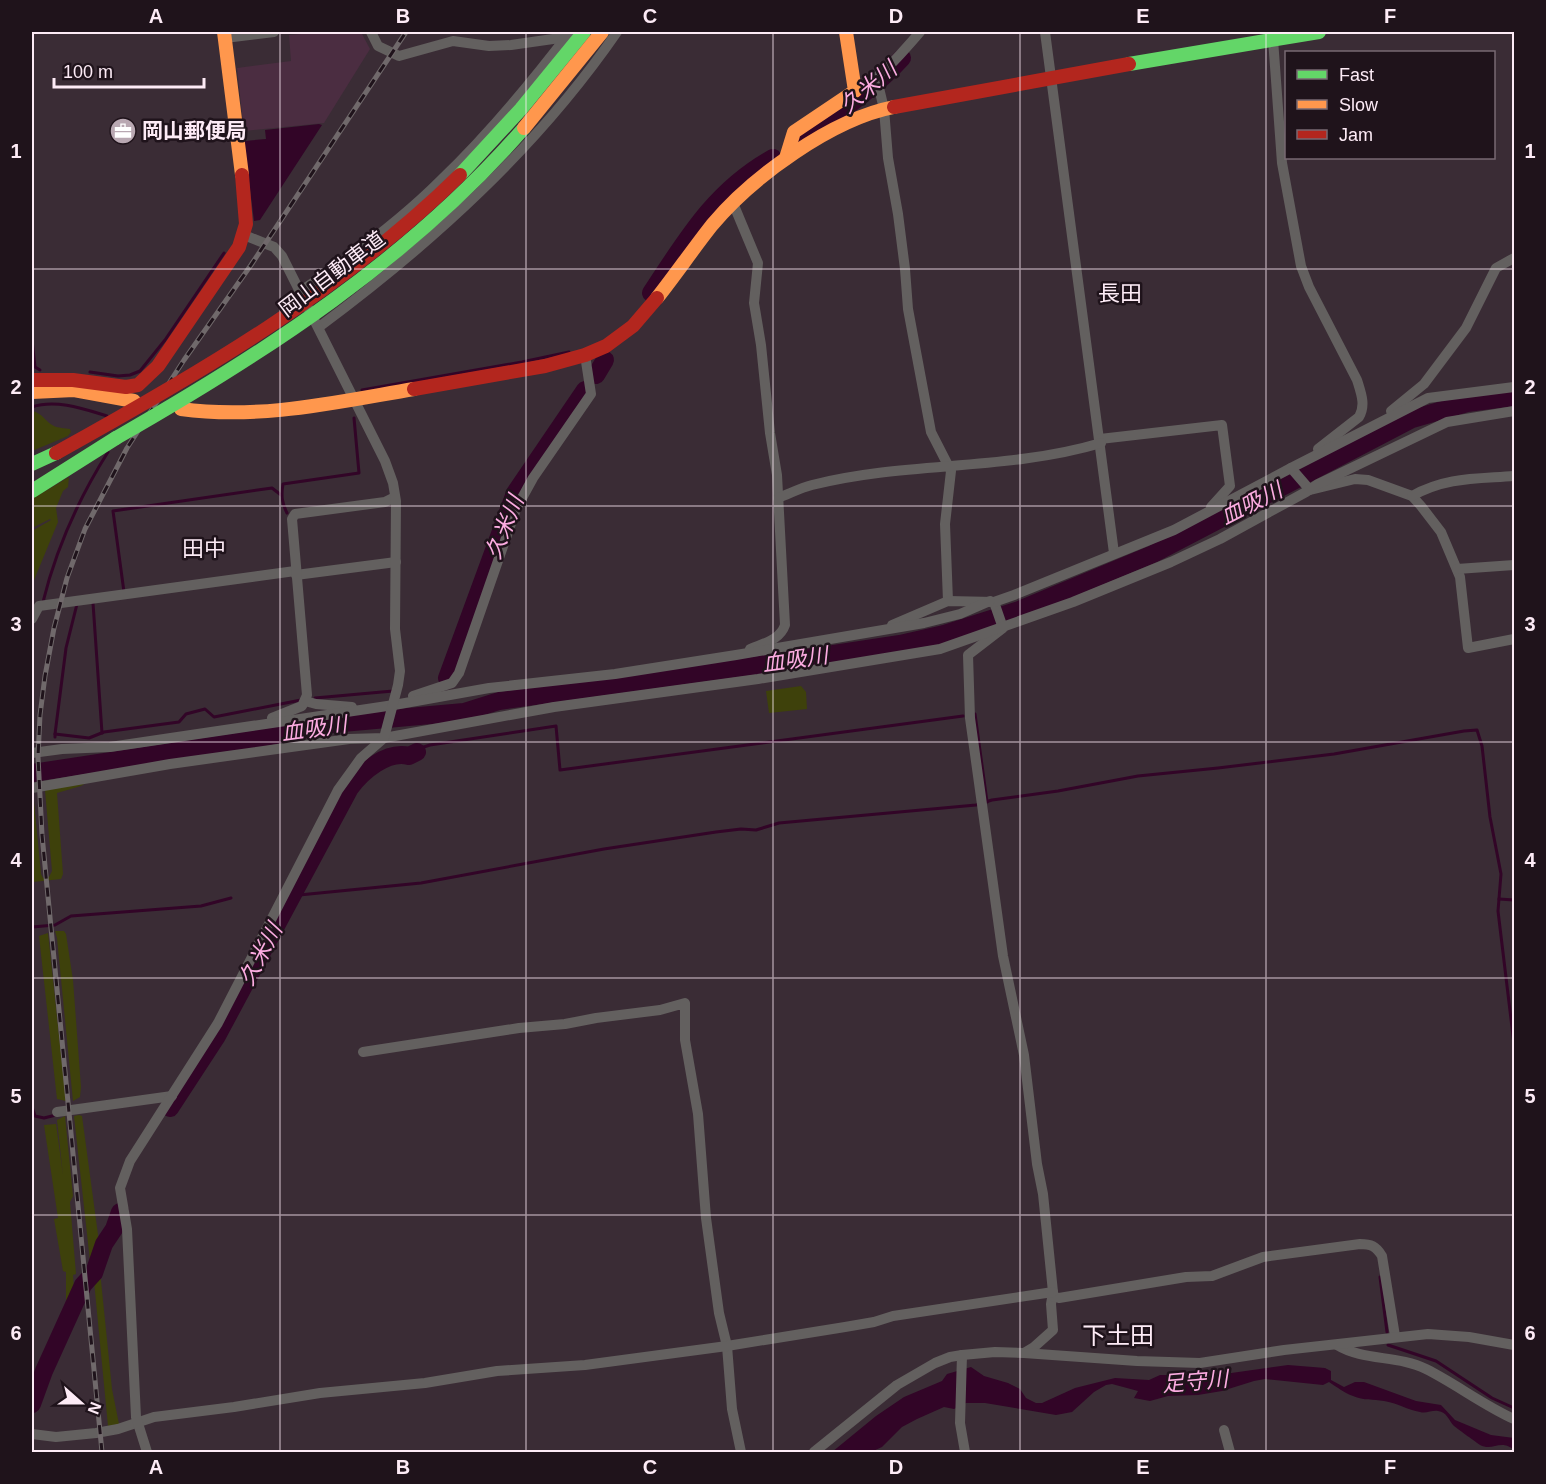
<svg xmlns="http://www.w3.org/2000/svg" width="1546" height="1484" font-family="Arial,'Noto Sans JP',sans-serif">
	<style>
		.built { fill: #4b2d41 }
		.green { fill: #3e410b }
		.water { fill: #320527 }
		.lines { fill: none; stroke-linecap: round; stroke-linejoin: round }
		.stream { stroke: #320527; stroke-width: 3 }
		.river { stroke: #320527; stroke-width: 18 }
		.street { stroke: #63605f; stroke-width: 10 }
		.fast { stroke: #63d668; stroke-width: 14 }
		.slow { stroke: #ff974d; stroke-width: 14 }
		.jam { stroke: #b3261e; stroke-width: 14 }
		.rail-casing { stroke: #70696b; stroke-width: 5 }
		.rail { stroke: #1f131b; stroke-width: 3; stroke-dasharray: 9; stroke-linecap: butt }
		.fast-bridge { stroke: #63d668; stroke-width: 14 }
		.slow-bridge { stroke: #ff974d; stroke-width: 14 }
		.jam-bridge { stroke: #b3261e; stroke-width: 14 }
		.grid { fill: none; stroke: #fdebf6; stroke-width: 1.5; stroke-opacity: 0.55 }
		.labels { text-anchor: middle; stroke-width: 5; stroke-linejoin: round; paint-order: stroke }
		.poi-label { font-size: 21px; font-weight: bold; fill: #fdebf6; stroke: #1f131b; text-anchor: start }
		.street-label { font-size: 21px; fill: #fdebf6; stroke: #1f131b }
		.water-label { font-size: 22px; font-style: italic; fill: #fcace1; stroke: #1f131b }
		.neighbourhood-label { font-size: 22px; fill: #fdebf6; stroke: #1f131b }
		.quarter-label { font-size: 24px; fill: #fdebf6; stroke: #1f131b }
		.neatline { fill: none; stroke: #fdebf6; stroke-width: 2 }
		.grid-label { font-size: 20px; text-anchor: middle; font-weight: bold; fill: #fdebf6 }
	</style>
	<rect width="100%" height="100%" fill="#3a2c35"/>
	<path class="built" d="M323,32H361L370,49L324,123L244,131L237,68L291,61L289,35Z"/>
	<g class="green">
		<path d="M32,411C43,413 45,422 54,426C58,428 65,428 70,429L71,432L68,436L32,451Z"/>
		<path d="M69,477L68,487L63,491L56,508L58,522L32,585V531L51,520L50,519L32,528V499Z"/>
		<path d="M801,686L806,692L807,709L769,713L766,691Z"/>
		<path d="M89,781L81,786L57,793L63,874L61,879L33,882L32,792L33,791L41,874L43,878L49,877L52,871L45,790Z"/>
		<path d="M55,931H64L66,934L73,980L81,1087L80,1097L73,1101L57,938Z"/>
		<path d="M48,933L66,1101L57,1099L39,936Z"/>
		<path d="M79,1115L82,1116L99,1242C95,1251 96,1262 91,1270L74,1116Z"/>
		<path d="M65,1116L73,1196L70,1202L76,1274L73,1275L74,1289L66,1310V1272L63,1271L54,1219L58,1218L44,1125L56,1124L63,1175L57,1120Z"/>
		<path d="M100,1271L112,1389L119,1424L108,1426L94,1281Z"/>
	</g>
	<g class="water">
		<path d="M319,124L322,125L260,220L254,221L244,141L266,139L265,130Z"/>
		<path d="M1288,1365L1325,1368L1331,1371V1380L1344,1387L1355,1382H1364L1416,1401L1441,1405L1455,1420L1491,1435L1514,1438V1450C1500,1438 1493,1452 1480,1445C1476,1442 1459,1430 1454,1426C1449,1421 1447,1412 1438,1411C1432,1410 1426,1414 1420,1412C1408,1410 1397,1403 1384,1401C1373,1399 1364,1401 1353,1396C1344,1393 1337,1387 1329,1382L1323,1385L1265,1379L1254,1381L1222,1391L1198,1395L1168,1396L1150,1401L1134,1398L1138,1391L1112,1384L1106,1385L1094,1392L1072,1412L1056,1415L985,1403H966L954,1409L944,1407L917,1419L902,1427L882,1447L871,1452H832L876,1416L904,1397L942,1381L947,1374L971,1367L984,1376L1008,1383L1020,1389L1026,1398L1036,1403H1042L1075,1388L1115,1378L1149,1380L1160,1375H1190L1206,1372L1210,1376Z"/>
	</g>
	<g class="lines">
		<g class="stream">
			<path d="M32,340L35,367L40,370"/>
			<path d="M90,372L118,376L130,375L140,371L165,340L224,253"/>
			<path d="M362,390L522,362L569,352"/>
			<path d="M32,407C56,399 84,409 107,416"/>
			<path d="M287,513C282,503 281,496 283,484L359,473L354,418"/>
			<path d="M124,592L113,511L272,488L281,495"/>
			<path d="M43,602C56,549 79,498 108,452"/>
			<path d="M93,603L102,733"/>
			<path d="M442,682L448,675"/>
			<path d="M315,698L393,691"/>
			<path d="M975,714L987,802"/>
			<path d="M55,734L66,648L77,604"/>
			<path d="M55,737V734L89,738L104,732L179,722L186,714L205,709L214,717L301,700"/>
			<path d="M402,754L430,745L556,726L560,770L963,716"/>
			<path d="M56,766V769"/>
			<path d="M289,896L421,883L604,849L716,832L741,829L756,830L779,823L976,805L992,800L1058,791L1138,776L1218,768L1334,754L1464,731L1477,730L1482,746L1490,817L1501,874L1498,911L1514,1044"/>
			<path d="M1499,899L1514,900"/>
			<path d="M32,927L55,925L71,916L201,906L231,898"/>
			<path d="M32,1107L35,1116L44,1118L56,1115"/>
			<path d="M1380,1277L1387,1332"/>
			<path d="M1388,1345L1436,1361L1492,1398L1514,1408"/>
		</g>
		<g class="river">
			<path d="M805,136C839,112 874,89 902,58"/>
			<path d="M651,293C686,240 715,190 773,158"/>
			<path d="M596,375L605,360"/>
			<path d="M447,678L515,493L585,390"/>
			<path d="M32,773L250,740L331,724L464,712L499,701L781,662L900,644L944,634L1019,610L1153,554L1412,419L1467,403L1514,397"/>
			<path d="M170,1108L217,1036L350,788C362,772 387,750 409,756L417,752"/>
			<path d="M32,1404L44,1371L83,1285L94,1273L104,1244L114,1229L120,1212"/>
		</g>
		<g class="street">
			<path d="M371,32L378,46L399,56L453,41L489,46L511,45L567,37"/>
			<path d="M1045,32L1114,553"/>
			<path d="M225,38L274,32"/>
			<path d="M1273,39L1282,163L1301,266L1309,287L1357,380C1361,393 1366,405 1359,417L1318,449"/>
			<path d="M873,82L879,88L884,109L888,158L898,214L905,269L908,309L931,432L951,471L945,524L948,601"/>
			<path d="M855,91C883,76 900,55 920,32"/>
			<path d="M733,203L758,263L754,303L761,345L770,433L777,475L785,625C780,640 764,643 750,649"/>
			<path d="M301,291C350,258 399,222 441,180C488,135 531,83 570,32"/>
			<path d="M319,327C432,243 537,148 617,32"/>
			<path d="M1391,411L1424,384L1466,328L1496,268L1514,258"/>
			<path d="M1100,439L1222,425L1230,486L1211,507"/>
			<path d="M1291,468L1310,490L1355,479L1368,480L1412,496L1421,506L1441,532L1460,577L1468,648L1514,639"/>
			<path d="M1412,496C1446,477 1476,479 1514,476"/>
			<path d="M778,498C789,494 800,488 812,485C906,461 1007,471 1101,443"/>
			<path d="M1457,569L1514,565"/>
			<path d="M296,575L396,562"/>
			<path d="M994,602L1003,628L968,655L970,718L1003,956L1024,1055L1037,1164L1043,1194L1053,1292L1051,1304L1053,1330L1034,1347L1024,1353"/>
			<path d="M32,619L39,606L295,571"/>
			<path d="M892,625L948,601L994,602L1014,595L1174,530L1291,468L1428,398L1514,387"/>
			<path d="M413,696L452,683L459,673L516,509L533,478L591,394L585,355"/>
			<path d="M305,701L316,704L352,707"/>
			<path d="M272,718L302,706L307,695L292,519L295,514L385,502L395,497"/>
			<path d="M32,753L62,749L110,747L394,705L489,688L615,674L736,655L924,623L960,614L990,601"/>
			<path d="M32,788L170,764L349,739L384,738L554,707L758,679L940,649L1073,602L1171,562L1220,539L1306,492L1318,484L1447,422L1514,411"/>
			<path d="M363,1052L519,1028L565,1024L596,1018L660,1010L685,1003V1040L698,1114L706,1218L719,1313L727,1346L732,1409L741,1452"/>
			<path d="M57,1112L172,1096"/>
			<path d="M1052,1296L1059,1298L1186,1277L1212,1276L1263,1257L1360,1244C1371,1244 1376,1246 1382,1256L1395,1336"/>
			<path d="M1337,1345C1363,1361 1398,1355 1426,1369C1456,1384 1483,1405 1514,1419"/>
			<path d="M962,1355L960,1423L965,1452"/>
			<path d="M1224,1430L1230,1452"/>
			<path d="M32,1434L56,1437L96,1433L118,1429L154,1417L234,1407L320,1393L425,1383L497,1371L585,1365L727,1346L845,1327L874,1322L893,1316L1053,1292"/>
			<path d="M147,1452L136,1417L127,1229L120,1188L130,1161L218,1023L338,790L361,758L384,738L398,685L400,671L395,629L396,501L393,483L385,461L282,256L274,247L244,235"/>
			<path d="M814,1452L897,1385L935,1363L950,1357L962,1355L995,1352L1024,1353L1137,1361L1200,1363L1284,1350L1428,1334L1469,1337L1514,1345"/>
		</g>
		<g class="fast">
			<path d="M1129,64L1319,32"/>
			<path d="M32,464L56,453"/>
			<path d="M32,491L116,438"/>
		</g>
		<g class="slow">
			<path d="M224,32L242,175"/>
			<path d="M786,158L794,132L855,91L846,32"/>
			<path d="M657,298C676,274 693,249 712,225C752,177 832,119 894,107"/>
			<path d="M32,392L74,390L134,401"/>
			<path d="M181,409C260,420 337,402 414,389"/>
		</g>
		<g class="jam">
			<path d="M894,107L1129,64"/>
			<path d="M32,380H73L126,387L138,385L158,366L239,247L246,224L242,175"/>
			<path d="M414,389L545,366L585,355L606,346L633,326L657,298"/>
		</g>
		<defs>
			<path id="rail" d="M102,1452L42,835L38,757L40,715L45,676L54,628L67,578L85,529L127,448L184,360L251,265L406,32"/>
		</defs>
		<use href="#rail" class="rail-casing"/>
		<use href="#rail" class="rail"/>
		<g class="fast-bridge">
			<path d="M460,175L521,109L584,32"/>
			<path d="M116,438C265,353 410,259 524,128"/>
		</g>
		<path class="slow-bridge" d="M524,128L602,32"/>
		<path class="jam-bridge" d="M56,453C199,374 343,290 460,175"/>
	</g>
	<path class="grid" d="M280,32V1452M526,32V1452M773,32V1452M1020,32V1452M1266,32V1452M32,269H1514M32,506H1514M32,742H1514M32,978H1514M32,1215H1514"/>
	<defs>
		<symbol id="office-disc" viewBox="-11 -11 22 22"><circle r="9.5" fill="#b9a8b2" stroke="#1f131b"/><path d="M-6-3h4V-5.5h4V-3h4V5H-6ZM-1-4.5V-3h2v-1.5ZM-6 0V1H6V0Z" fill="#fff"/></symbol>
	</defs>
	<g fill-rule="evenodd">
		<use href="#office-disc" x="108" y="116" width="30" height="30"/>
	</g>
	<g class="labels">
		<g class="poi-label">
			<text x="142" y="138">岡山郵便局</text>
		</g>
		<g class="street-label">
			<text transform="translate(332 274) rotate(-37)" y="7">岡山自動車道</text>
		</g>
		<g class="water-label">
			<text transform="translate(868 87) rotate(-40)" y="8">久米川</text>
			<text transform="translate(1251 503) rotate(-27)" y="8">血吸川</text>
			<text transform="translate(504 527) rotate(-68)" y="8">久米川</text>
			<text transform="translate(795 659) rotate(-8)" y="8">血吸川</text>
			<text transform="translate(314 728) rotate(-8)" y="8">血吸川</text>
			<text transform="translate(260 954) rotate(-62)" y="8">久米川</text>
			<text transform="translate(1195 1381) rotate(-5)" y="8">足守川</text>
		</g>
		<g class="neighbourhood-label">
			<text x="1120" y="301">長田</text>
			<text x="204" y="556">田中</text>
		</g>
		<g class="quarter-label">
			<text x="1118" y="1344">下土田</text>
		</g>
	</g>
	<rect width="1546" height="1484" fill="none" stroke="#1f131b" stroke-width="66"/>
	<rect x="1285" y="51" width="210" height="108" fill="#1f131b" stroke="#786973" stroke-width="1.5"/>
	<rect x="1297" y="70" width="30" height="9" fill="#63d668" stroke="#786973" stroke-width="1.5"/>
	<text x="1339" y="81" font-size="18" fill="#fdebf6">Fast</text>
	<rect x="1297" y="100" width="30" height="9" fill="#ff974d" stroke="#786973" stroke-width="1.5"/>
	<text x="1339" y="111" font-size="18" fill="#fdebf6">Slow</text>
	<rect x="1297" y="130" width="30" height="9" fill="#b3261e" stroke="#786973" stroke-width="1.5"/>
	<text x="1339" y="141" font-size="18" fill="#fdebf6">Jam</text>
	<g transform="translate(81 1403) rotate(111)" stroke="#1f131b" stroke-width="4.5" paint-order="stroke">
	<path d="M0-4.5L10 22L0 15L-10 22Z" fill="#fdebf6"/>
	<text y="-9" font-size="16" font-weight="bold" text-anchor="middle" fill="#fdebf6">N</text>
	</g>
	<path d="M54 78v9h150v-9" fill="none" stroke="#fdebf6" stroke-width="3"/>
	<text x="63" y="78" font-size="18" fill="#fdebf6" stroke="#1f131b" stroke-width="4.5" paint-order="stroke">100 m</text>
	<rect x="33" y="33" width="1480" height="1418" class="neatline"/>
	<g class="grid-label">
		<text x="156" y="23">A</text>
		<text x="403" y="23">B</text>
		<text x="650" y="23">C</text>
		<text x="896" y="23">D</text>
		<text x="1143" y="23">E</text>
		<text x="1390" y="23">F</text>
		<text x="16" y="158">1</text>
		<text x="1530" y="158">1</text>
		<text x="16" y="394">2</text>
		<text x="1530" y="394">2</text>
		<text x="16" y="631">3</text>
		<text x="1530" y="631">3</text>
		<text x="16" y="867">4</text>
		<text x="1530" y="867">4</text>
		<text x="16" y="1103">5</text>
		<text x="1530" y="1103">5</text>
		<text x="16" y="1340">6</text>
		<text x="1530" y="1340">6</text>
		<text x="156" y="1474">A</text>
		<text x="403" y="1474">B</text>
		<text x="650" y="1474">C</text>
		<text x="896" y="1474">D</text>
		<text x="1143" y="1474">E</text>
		<text x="1390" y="1474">F</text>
	</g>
</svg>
